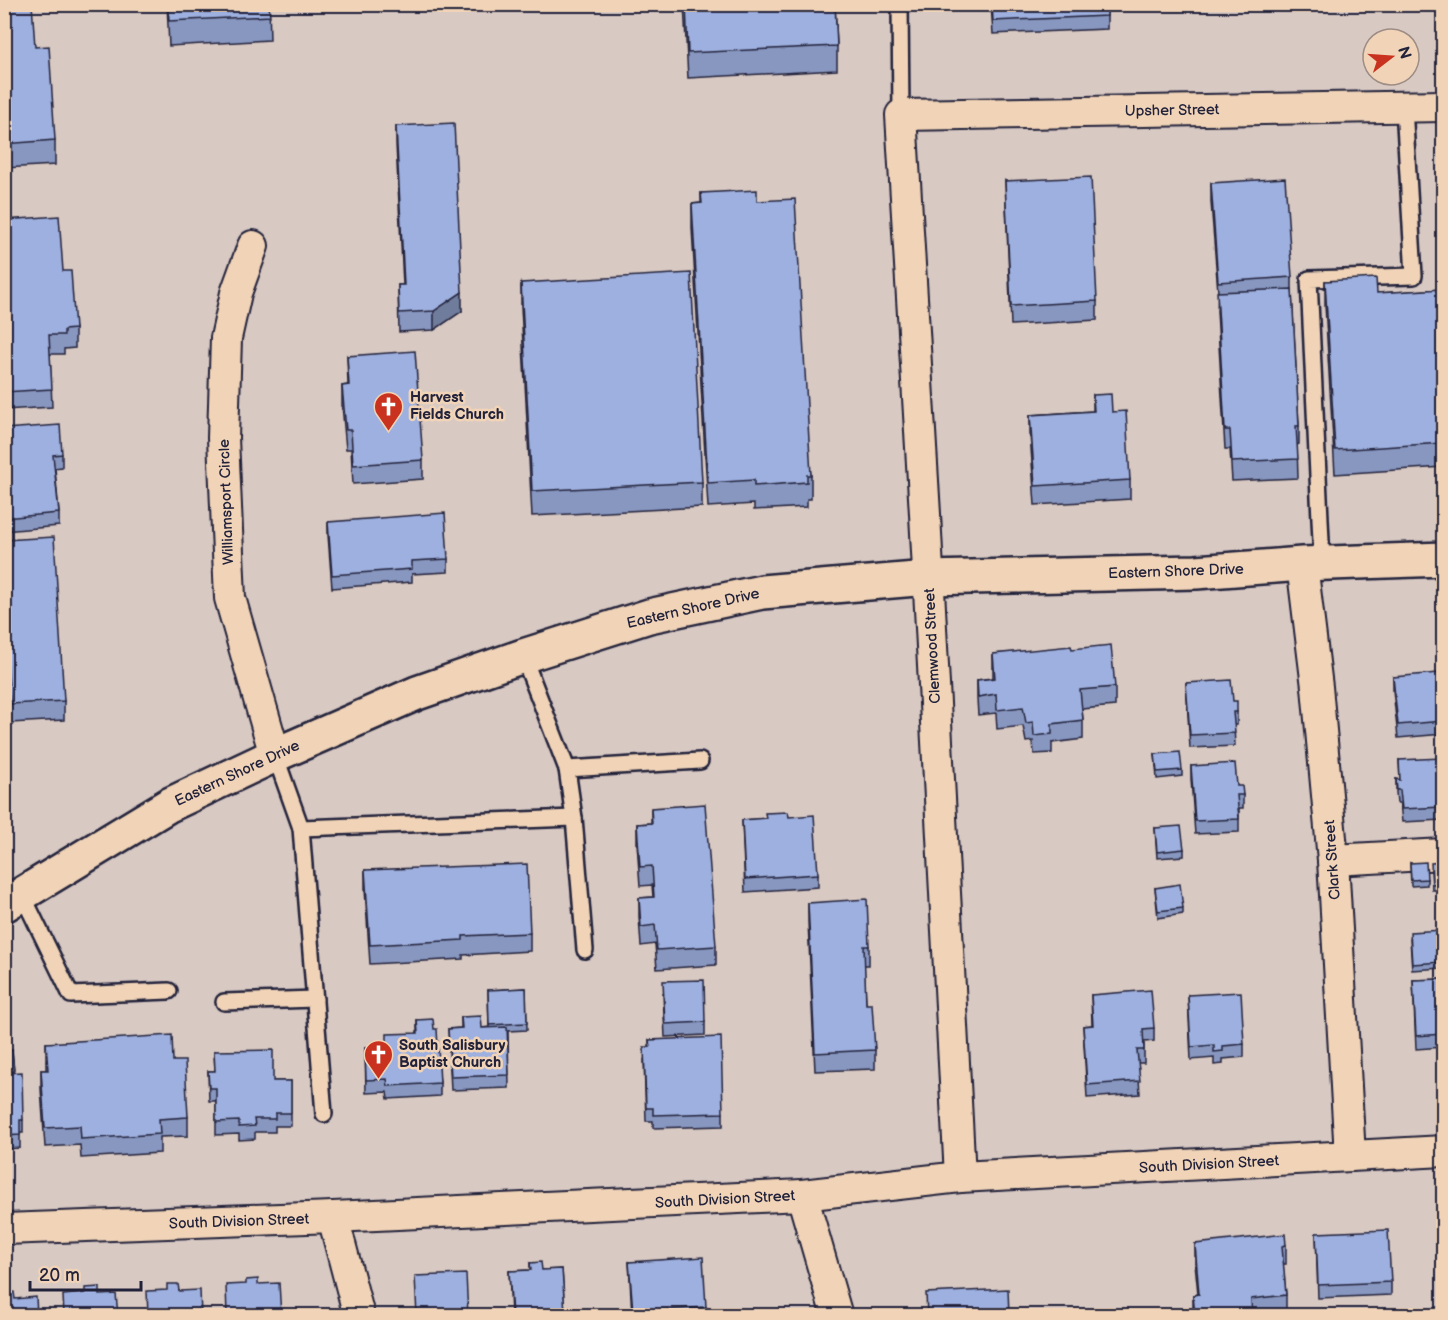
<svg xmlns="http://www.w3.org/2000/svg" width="1448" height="1320" font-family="'Balsamiq Sans',sans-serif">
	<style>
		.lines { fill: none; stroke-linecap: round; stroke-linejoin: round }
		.service-casing { stroke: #22223b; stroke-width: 20 }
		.minor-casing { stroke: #22223b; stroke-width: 34 }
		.tertiary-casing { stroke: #22223b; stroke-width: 38 }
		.service { stroke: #f1d4b7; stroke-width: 15 }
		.minor { stroke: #f1d4b7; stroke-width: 30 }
		.tertiary { stroke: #f1d4b7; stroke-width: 33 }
		.wall { fill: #8897c0; stroke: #22223b; stroke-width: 1.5 }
		.shaded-wall { fill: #6f7b9c; stroke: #22223b; stroke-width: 1.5 }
		.building { fill: #9eb0df; stroke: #22223b; stroke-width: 1.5 }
		.labels { text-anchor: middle; stroke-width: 5; stroke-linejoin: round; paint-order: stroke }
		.street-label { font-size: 15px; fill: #22223b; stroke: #f1d4b7 }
		.poi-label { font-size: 15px; font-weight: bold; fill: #22223b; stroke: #f1d4b7; text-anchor: start }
	</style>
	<rect width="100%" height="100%" fill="#d8c9c3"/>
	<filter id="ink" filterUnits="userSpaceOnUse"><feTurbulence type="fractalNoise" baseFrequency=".0167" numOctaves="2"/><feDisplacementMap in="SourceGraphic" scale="12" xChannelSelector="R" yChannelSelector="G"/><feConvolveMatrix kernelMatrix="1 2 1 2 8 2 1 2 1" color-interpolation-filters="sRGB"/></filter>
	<g filter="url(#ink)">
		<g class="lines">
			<defs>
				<g id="service">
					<path d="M900,4L901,115"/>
					<path d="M1322,563L1309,279L1414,276L1404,107"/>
					<path d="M523,656L567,769L700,761"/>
					<path d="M275,755L301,828L574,818"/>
					<path d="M567,769L574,818L585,950"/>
					<path d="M301,828L324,1114"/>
					<path d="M22,894L71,995L169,991"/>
					<path d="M224,1002L315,999"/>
				</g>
				<g id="minor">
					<path d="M253,246L236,293L226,338L223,438L230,598L275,755"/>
					<path d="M1302,564L1317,687L1333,860L1350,1156"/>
					<path d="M1333,860L1444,854"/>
					<path d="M960,1177L925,514L901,115L1444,106"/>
					<path d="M802,1195L837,1316"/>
					<path d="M333,1217L359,1316"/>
					<path d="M4,1229L333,1217L802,1195L960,1177L1444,1151"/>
				</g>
				<path id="tertiary" d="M4,905L169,805L275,755L417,693L523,656L649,616L762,592L928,578L1196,572L1302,564L1444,559"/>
			</defs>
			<use href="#service" class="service-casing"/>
			<use href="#minor" class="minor-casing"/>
			<use href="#tertiary" class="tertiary-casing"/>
			<use href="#service" class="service"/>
			<use href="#minor" class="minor"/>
			<use href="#tertiary" class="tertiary"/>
		</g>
		<g class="wall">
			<path d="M4,4L55,140V165L4,168Z"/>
			<path d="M167,4H269L270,40L169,46Z"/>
			<path d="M684,4H835L837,46V70L688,78Z"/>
			<path d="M991,4H1107V29L993,34Z"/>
			<path d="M396,126L462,311L434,330L399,332L398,285H403L396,144Z"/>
			<path d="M1005,181L1097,301V320L1011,325Z"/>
			<path d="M1211,183L1292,277V294L1299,426V444L1297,445L1298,478L1232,481L1230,449H1225L1217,311L1218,292L1211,202Z"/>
			<path d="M701,193L757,201L811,475V499H807V507L754,510V504L708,507L692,228V204L701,203Z"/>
			<path d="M4,220L63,271L75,329V348L64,349V354H50L52,407L4,410Z"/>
			<path d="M1325,281L1377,293L1443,289V467L1335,474L1325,305Z"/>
			<path d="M521,283L702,482V507L532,516L521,307Z"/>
			<path d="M347,356L423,460V479L353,484L351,449H346L342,405V386L348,385Z"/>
			<path d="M1093,395L1112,412L1130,480V499L1035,505L1030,434V415L1093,411Z"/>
			<path d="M4,429L62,454V467L55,468L59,513V526L4,531Z"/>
			<path d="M328,522L448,559V572L412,574V582L332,588L328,535Z"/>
			<path d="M4,540L64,701V720L10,723L4,630Z"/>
			<path d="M1072,649L1115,687V706L1082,709L1083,720V739L1052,743V753L1034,754L1033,741L1026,742L1023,726L997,729L996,713L978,715L977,699V680L993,678V654Z"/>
			<path d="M1393,677L1443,721V734L1398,738L1393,690Z"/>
			<path d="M1186,683L1233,701L1237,712V725H1234L1235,746L1190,748Z"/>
			<path d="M1155,754L1182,770V776L1157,779Z"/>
			<path d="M1399,760L1443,780V820L1402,822L1400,803H1397L1396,792V779L1400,780Z"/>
			<path d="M1191,766L1237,786L1243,795V808H1239V832L1195,834L1191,779Z"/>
			<path d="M651,808L716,946V965L657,969L655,944L641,946L639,917V898L653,897L652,885L640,886L637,843V824L651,823Z"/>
			<path d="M789,817L818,874V887L745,892L742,820Z"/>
			<path d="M1155,828L1184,849V856L1157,858Z"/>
			<path d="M1443,862V890H1432L1431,869Z"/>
			<path d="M1410,863L1427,879V885L1411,886Z"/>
			<path d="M365,870L530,933V951L463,955V959L370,964L365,889Z"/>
			<path d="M1155,888L1183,908V914L1158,918Z"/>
			<path d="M808,903L869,946V965H864L866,1004L875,1050V1069L815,1071L808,922Z"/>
			<path d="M1443,930V968L1412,970L1410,939Z"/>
			<path d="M1443,979V1047L1416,1049L1413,980Z"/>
			<path d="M526,988L527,1030L508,1031L509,1088L451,1090L448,1029L461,1028V1017L482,1028L489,1027L488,990Z"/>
			<path d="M663,994L705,1022V1035L665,1037Z"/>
			<path d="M1091,995L1154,1028V1041L1144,1042V1063H1138L1140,1094L1087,1098L1083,1026L1092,1025Z"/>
			<path d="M1188,995L1244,1044V1057L1223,1059V1064L1214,1065V1058L1191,1060Z"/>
			<path d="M417,1020L434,1029L440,1083V1096L388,1099L387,1092L366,1093L365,1047L387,1046L417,1033Z"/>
			<path d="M649,1040L723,1113V1126L653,1128V1121H646L644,1060L649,1047Z"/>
			<path d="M46,1043L173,1061L188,1117V1136L160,1137V1153L81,1158L80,1145L45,1147L41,1089V1070H46Z"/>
			<path d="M12,1050L14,1073L23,1120V1133H20V1148L4,1149V1051Z"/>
			<path d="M214,1051L273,1081H291V1126H275V1132H255V1139L239,1140V1134L216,1135V1101H209L208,1071H215Z"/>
			<path d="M1316,1233L1391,1282V1295L1318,1298Z"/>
			<path d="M1195,1244L1286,1245V1264H1283L1286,1295V1314L1273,1316H1193V1295L1198,1294L1195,1263Z"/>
			<path d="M629,1262L706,1307V1316H632Z"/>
			<path d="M530,1263L542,1270L562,1269L565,1316H511L509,1271L530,1270Z"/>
		</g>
		<path class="shaded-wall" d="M462,292V311L434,330V311Z"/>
		<g class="building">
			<path d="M4,4H32L35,47L49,46L55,140L4,144Z"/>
			<path d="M168,4H269L270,16L169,21Z"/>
			<path d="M686,4H835L837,46L688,53Z"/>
			<path d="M992,4H1107V16L993,21Z"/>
			<path d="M454,123L462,292L434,311L399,313L398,285H404L396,126Z"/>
			<path d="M1091,177L1097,301L1011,306L1005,181Z"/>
			<path d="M1285,178L1292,277L1218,282L1211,183Z"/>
			<path d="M757,190V201L795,199L811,475H807V482L754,486V480L708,483L692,204L702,203L701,193Z"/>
			<path d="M59,216L63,271H71L75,329L64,330V335H49L52,389L4,392V220Z"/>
			<path d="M691,273L702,482L532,491L521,283Z"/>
			<path d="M1376,278L1377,293L1443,289V443L1335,450L1325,281Z"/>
			<path d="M1292,289L1299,426H1296L1298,459L1232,462L1230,430H1225L1217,292Z"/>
			<path d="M415,351L423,460L353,465L351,430H346L342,386L349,385L347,356Z"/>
			<path d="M1111,394L1112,412L1126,411L1130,480L1035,486L1030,415L1094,411L1093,395Z"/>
			<path d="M60,425L62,454L53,455L59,513L4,518V429Z"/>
			<path d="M445,513L448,559L412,561V569L332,575L328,522Z"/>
			<path d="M54,537L64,701L10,704L4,611V540Z"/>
			<path d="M1111,645L1115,687L1080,690L1083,720L1052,724V734L1034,736L1033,722L1026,723L1023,707L997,710L996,694L978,697L977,680L995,678L993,654L1071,646L1072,649Z"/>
			<path d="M1438,673L1443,721L1398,725L1393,677Z"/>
			<path d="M1231,680L1233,701H1237V712H1233L1235,733L1190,735L1186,683Z"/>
			<path d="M1180,752L1182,770L1157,772L1155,754Z"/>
			<path d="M1442,758L1443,807L1402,809L1400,790H1397L1396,779L1400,780L1399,760Z"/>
			<path d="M1235,763L1237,786H1242L1243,795H1237L1239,819L1195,821L1191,766Z"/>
			<path d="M705,804L716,946L657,950L655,925L641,927L639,898L654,897L652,866L640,867L637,824L652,823L651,808Z"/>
			<path d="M788,812L789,817L814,815L818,874L745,879L742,820L766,818L765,813Z"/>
			<path d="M1181,826L1184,849L1157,852L1155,828Z"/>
			<path d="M1426,862L1427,879L1411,880L1410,863Z"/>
			<path d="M1443,862V883L1432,884L1431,863Z"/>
			<path d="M527,864L530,933L463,936V940L370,945L365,870Z"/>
			<path d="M1180,884L1183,908L1158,911L1155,888Z"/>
			<path d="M867,899L869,946H864L866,1004H872L875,1050L815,1053L808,903Z"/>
			<path d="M1443,930V962L1412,964L1410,932Z"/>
			<path d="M1443,979V1034L1416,1036L1413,980Z"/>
			<path d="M704,980L705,1022L665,1024L663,981Z"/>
			<path d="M526,988L527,1023L489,1025L488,990Z"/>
			<path d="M1151,990L1154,1028L1143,1029L1144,1050H1137L1140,1081L1087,1085L1083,1026L1093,1025L1091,995Z"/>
			<path d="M1241,992L1244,1044L1223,1046V1051L1214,1052V1045L1191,1047L1188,995Z"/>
			<path d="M481,1016L482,1028L507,1027L509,1075L451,1077L448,1029L462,1028L461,1017Z"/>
			<path d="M433,1019L434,1029H437L440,1083L388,1086L387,1079L366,1080L365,1047L387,1046V1034L418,1033L417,1020Z"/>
			<path d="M172,1035L173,1061H185L188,1117L159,1119L160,1134L81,1139L80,1126L45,1128L41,1070H48L46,1043Z"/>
			<path d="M721,1037L723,1113L653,1115V1108H646L644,1047H650L649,1040Z"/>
			<path d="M12,1050L14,1071H4V1051Z"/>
			<path d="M273,1050V1081H291V1113H275V1119H254L255,1126L239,1127V1121L216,1122V1088H209L208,1071H215L214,1051Z"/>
			<path d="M22,1072L23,1120H20V1135L4,1136V1073Z"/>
			<path d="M1388,1230L1391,1282L1318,1285L1316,1233Z"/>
			<path d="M1285,1234L1286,1245L1282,1246L1286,1295L1251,1299L1252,1316H1195L1193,1295L1199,1294L1195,1244Z"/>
			<path d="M703,1257L706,1307L633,1312L629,1262Z"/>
			<path d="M541,1262L542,1270L562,1269L565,1312L512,1315L509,1271L531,1270L530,1263Z"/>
			<path d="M466,1274L468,1316H417L415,1276Z"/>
			<path d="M258,1279V1284L279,1283L281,1316H227L226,1285L246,1284V1280Z"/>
			<path d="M167,1284H178L179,1291L200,1290L201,1316H148L147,1291L167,1290Z"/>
			<path d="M100,1287V1295L116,1294L118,1316H64L63,1295L85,1293V1288Z"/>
			<path d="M1008,1289L1009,1316H927L926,1293Z"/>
			<path d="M14,1292L15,1299L36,1297L37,1316H4V1293Z"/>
		</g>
	</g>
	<defs>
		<symbol id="church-pin" viewBox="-11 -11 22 30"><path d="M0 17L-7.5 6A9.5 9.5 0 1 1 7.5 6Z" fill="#c8321e" stroke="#f1d4b7"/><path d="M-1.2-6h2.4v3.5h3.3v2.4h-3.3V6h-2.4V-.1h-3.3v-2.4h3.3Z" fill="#fff"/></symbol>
	</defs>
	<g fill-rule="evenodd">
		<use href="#church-pin" x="372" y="390" width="33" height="45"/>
		<use href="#church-pin" x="362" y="1038" width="33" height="45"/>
	</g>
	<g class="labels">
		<g class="street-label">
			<text transform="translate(1172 110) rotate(-1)" y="5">Upsher Street</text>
			<text transform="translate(226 502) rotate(-92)" y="5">Williamsport Circle</text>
			<text transform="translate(1176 571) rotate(-2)" y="5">Eastern Shore Drive</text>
			<text transform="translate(693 608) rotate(-13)" y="5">Eastern Shore Drive</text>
			<text transform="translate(932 646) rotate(-93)" y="5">Clemwood Street</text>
			<text transform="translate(237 773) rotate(-25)" y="5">Eastern Shore Drive</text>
			<text transform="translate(1332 860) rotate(-94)" y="5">Clark Street</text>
			<text transform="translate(1209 1164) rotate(-3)" y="5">South Division Street</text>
			<text transform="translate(725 1199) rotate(-3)" y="5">South Division Street</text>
			<text transform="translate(239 1221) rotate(-2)" y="5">South Division Street</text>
		</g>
		<g class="poi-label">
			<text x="410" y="402">Harvest<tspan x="410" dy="17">Fields Church</tspan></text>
			<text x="399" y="1050">South Salisbury<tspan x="399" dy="17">Baptist Church</tspan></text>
		</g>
	</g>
	<rect width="1448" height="1320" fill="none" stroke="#f1d4b7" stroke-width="24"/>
	<rect x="12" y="12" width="1424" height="1296" fill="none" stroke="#22223b" stroke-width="2" filter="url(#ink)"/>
	<g transform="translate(1391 57) rotate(73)"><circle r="28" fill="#f1d4b7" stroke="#9e8d85" stroke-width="1.5"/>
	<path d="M0-4.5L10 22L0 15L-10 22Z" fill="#c8321e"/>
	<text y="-9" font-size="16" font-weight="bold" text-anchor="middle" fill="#22223b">N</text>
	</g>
	<path d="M30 1281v9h111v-9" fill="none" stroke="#22223b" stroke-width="3"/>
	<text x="39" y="1281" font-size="18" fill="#22223b" stroke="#f1d4b7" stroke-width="4.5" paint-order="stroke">20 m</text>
</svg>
